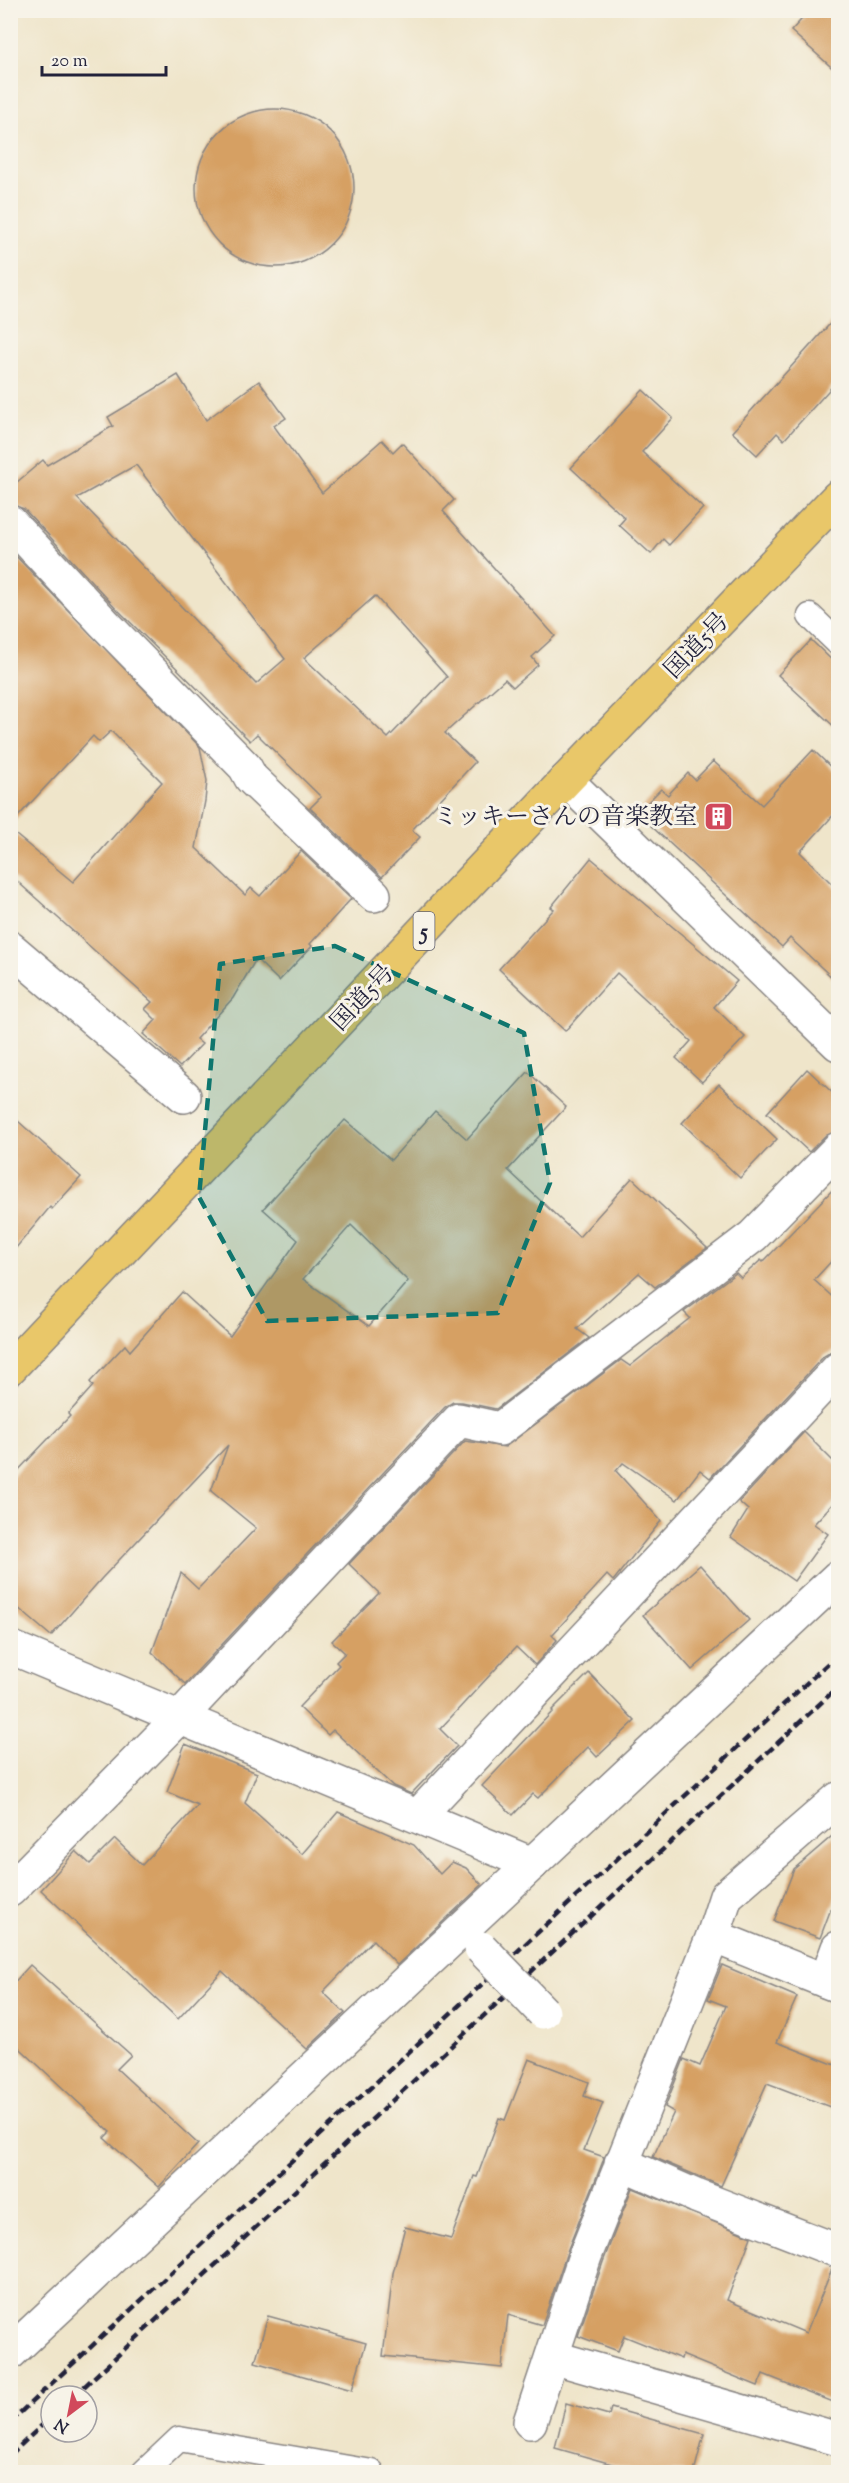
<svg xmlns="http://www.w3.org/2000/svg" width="849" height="2483" font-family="'Sorts Mill Goudy','Noto Serif JP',serif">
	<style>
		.building { fill: #d6a063; fill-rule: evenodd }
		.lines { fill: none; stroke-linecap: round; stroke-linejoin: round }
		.service-casing { stroke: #888482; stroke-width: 27 }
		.minor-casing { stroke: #888482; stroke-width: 36 }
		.trunk-casing { stroke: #888482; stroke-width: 36 }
		.service { stroke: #fff; stroke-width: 24 }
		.minor { stroke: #fff; stroke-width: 33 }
		.trunk { stroke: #e9c769; stroke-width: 33 }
		.rail { stroke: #22223b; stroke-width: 4.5; stroke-dasharray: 9 4.5; stroke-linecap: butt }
		.pedestrian-bridge-casing { stroke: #888482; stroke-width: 36; stroke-linecap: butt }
		.pedestrian-bridge { stroke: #fff; stroke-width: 33 }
		.marked { fill: #0f766e; fill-opacity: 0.2; stroke: #0f766e; stroke-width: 4.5; stroke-dasharray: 12 8; stroke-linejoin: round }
		.labels { text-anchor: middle; stroke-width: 6; stroke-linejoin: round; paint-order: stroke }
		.shield { fill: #f7f3e8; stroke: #62616f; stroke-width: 1.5 }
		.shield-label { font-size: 22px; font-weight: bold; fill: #22223b }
		.street-label { font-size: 24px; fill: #22223b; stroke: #f7f3e8 }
		.poi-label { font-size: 24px; fill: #22223b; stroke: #f7f3e8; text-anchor: end }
	</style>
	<rect width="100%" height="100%" fill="#f7f3e8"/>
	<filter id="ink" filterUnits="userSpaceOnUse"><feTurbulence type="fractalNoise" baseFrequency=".0167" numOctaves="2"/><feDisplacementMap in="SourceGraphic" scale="12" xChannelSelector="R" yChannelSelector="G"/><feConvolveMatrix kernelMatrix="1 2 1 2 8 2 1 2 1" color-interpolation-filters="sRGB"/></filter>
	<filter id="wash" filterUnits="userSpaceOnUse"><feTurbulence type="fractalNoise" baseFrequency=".008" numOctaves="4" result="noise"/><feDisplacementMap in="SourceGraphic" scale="24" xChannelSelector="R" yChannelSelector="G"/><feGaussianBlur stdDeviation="1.35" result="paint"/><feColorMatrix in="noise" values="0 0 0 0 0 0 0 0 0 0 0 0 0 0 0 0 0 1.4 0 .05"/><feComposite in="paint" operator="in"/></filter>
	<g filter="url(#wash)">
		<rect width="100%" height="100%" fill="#efe5ca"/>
		<g id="blocks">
			<g class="building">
				<path d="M810,10H838V73L791,31Z"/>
				<circle cx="275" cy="188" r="79"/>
				<path d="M838,315V380L784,440L777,433L757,455L732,432Z"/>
				<path d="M178,375L206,420L259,381L286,418L274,426L322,493L382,440L393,452L402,443L454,500L443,511L555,636L532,657L538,665L513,687L505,679L445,733L475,762L412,830L420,837L382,877L310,808L321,797L257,734L250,741L118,610L24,509L10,504V488L43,460L47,465L113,426L108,417ZM136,465L285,659L256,684L77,498ZM375,596L447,677L388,738L304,658Z"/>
				<path d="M643,390L673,418L642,452L703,508L669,545L663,539L651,554L619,525L625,518L571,468Z"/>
				<path d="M10,550L200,747L207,781L205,801L196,848L245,895L251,888L260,896L301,851L351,899L310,944L312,946L279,981L256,959L233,998L196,1039L202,1044L180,1067L143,1034L156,1020L145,1009L152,1002L10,875V830L73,882L162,782L111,731L99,742L93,736L10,825Z"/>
				<path d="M811,640L838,666V730L778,675Z"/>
				<path d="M813,750L838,774V810L800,852L838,890V983L790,938L782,947L637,813L661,789L668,795L688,773L695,780L713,761L762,805Z"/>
				<path d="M591,858L737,981L714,1007L745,1037L702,1082L676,1058L691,1041L617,973L565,1031L499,969L554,909L551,907Z"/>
				<path d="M807,1069L838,1098V1131L825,1136L809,1152L767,1113Z"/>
				<path d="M528,1072L566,1107L508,1170L579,1237L632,1178L707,1248L655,1287L639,1273L577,1329L589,1338L496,1409L462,1402H453L445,1407L185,1684L152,1652L181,1573L198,1589L256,1528L211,1491L228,1445L102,1578L51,1636L10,1601V1479L70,1416L68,1414L93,1386L90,1382L125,1345L130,1351L182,1292L230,1336L298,1240L263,1209L345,1120L391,1160L435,1111L467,1139ZM351,1225L408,1281L369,1326L303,1279Z"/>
				<path d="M719,1084L777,1139L740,1178L682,1123Z"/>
				<path d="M10,1114L81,1177L52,1209L50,1207L10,1255Z"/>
				<path d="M838,1184V1254L814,1280L838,1302V1348L824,1356L710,1478L700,1470L677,1500L623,1463L616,1471L661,1521L613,1581L607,1575L552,1635L557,1640L535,1665L516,1647L440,1729L457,1746L411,1794L393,1786L333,1730L328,1735L299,1707L339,1665L336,1662L345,1653L332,1641L379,1593L349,1564L465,1441L505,1447L621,1360L630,1366L690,1318L684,1312L736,1273L741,1278L761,1260L763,1262Z"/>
				<path d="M804,1432L838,1466V1498L814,1524L828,1534L794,1581L731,1537L748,1510L739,1502Z"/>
				<path d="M700,1565L749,1620L692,1670L643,1615Z"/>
				<path d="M589,1673L635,1721L597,1757L588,1747L538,1798L533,1794L513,1815L482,1786L553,1711L552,1710Z"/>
				<path d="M185,1744L257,1773L245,1803L302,1854L338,1812L414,1845L440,1874L452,1862L466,1868L482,1885L397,1965L373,1940L323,1992L345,2013L307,2049L222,1971L178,2019L41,1890L76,1851L90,1864L115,1839L142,1865L198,1805L167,1792Z"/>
				<path d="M838,1831V1890L820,1938L774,1921L794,1869Z"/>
				<path d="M30,1965L131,2055L117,2069L198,2144L159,2187L104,2138L110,2132L10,2039V1987Z"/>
				<path d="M722,1965L797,1997L777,2042L838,2066V2110L767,2083L721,2186L653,2157L674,2112L665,2107L684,2059L700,2066L726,2006L708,1999Z"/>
				<path d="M529,2059L589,2082L584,2096L603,2103L584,2150L604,2157L603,2161L568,2249L542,2325L508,2315L502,2368L383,2356L393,2273L405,2227L451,2239L474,2176L477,2177L499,2118L505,2120Z"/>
				<path d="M632,2188L751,2237L727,2300L806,2333L832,2269H838V2404L763,2374L758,2386L682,2355L681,2359L624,2336L618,2351L578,2336L603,2262Z"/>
				<path d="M268,2316L366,2343L352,2390L255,2362Z"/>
				<path d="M566,2403L609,2415L611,2408L704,2434L694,2472H640L555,2448Z"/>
			</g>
		</g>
	</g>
	<g filter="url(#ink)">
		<use href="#blocks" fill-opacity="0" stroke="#888482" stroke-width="1.5"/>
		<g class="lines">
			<defs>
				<g id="service">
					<path d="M810,616L838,643"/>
					<path d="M144,2472L179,2439L372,2472"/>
				</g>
				<g id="minor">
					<path d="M10,522L104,623L245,767L251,778L374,895"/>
					<path d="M566,780L838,1044"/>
					<path d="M10,948L184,1096"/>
					<path d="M10,1647L532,1864"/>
					<path d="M419,1815L838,1369"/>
					<path d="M10,1890L179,1718L459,1420L500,1429L753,1236L838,1149"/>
					<path d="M713,1936L838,1986"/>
					<path d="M826,1981L838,1948"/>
					<path d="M621,2163L696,2196L838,2251"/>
					<path d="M10,2353L838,1577"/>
					<path d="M552,2357L838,2439"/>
					<path d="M530,2422L585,2256L713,1936L726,1896L838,1799"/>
				</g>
				<path id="trunk" d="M10,1368L566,780L838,497"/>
			</defs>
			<use href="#service" class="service-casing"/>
			<use href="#minor" class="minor-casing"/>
			<use href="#trunk" class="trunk-casing"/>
			<use href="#service" class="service"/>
			<use href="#minor" class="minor"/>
			<use href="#trunk" class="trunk"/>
			<g class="rail">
				<path d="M74,2396L838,1687"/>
				<path d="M10,2422L838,1654"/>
				<path d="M10,2455L51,2417"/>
			</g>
			<defs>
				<path id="pedestrian-bridge" d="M481,1948L543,2012"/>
			</defs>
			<use href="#pedestrian-bridge" class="pedestrian-bridge-casing"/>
			<use href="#pedestrian-bridge" class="pedestrian-bridge"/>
		</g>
	</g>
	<path class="marked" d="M335,946L524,1033L550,1183L498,1313L267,1321L199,1197L220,964Z"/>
	<defs>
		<symbol id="building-square" viewBox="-11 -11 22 22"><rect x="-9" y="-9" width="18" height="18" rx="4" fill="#d1495b" stroke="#f7f3e8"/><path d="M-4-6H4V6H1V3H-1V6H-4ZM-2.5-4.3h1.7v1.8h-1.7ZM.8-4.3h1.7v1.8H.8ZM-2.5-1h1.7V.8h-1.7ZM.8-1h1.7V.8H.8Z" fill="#fff"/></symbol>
	</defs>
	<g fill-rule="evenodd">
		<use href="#building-square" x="702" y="800" width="33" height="33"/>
	</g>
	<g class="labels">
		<rect class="shield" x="413.5" y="912" width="21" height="38" rx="4.5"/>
		<g class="shield-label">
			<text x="424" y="939">5</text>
		</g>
		<g class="street-label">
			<text transform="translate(696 645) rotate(-46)" y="8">国道5号</text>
			<text transform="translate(362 997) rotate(-47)" y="8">国道5号</text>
		</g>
		<g class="poi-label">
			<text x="697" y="824">ミッキーさんの音楽教室</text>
		</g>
	</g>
	<rect width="849" height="2483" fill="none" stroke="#f7f3e8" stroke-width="36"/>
	<g transform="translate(69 2414) rotate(212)"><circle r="28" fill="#f7f3e8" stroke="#a29fa3" stroke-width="1.5"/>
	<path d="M0-4.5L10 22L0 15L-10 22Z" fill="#d1495b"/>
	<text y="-9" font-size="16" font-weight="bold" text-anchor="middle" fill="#22223b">N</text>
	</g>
	<path d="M42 66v9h124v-9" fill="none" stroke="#22223b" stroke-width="3"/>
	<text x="51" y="66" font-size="18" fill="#22223b" stroke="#f7f3e8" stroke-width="4.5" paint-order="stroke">20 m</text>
</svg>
